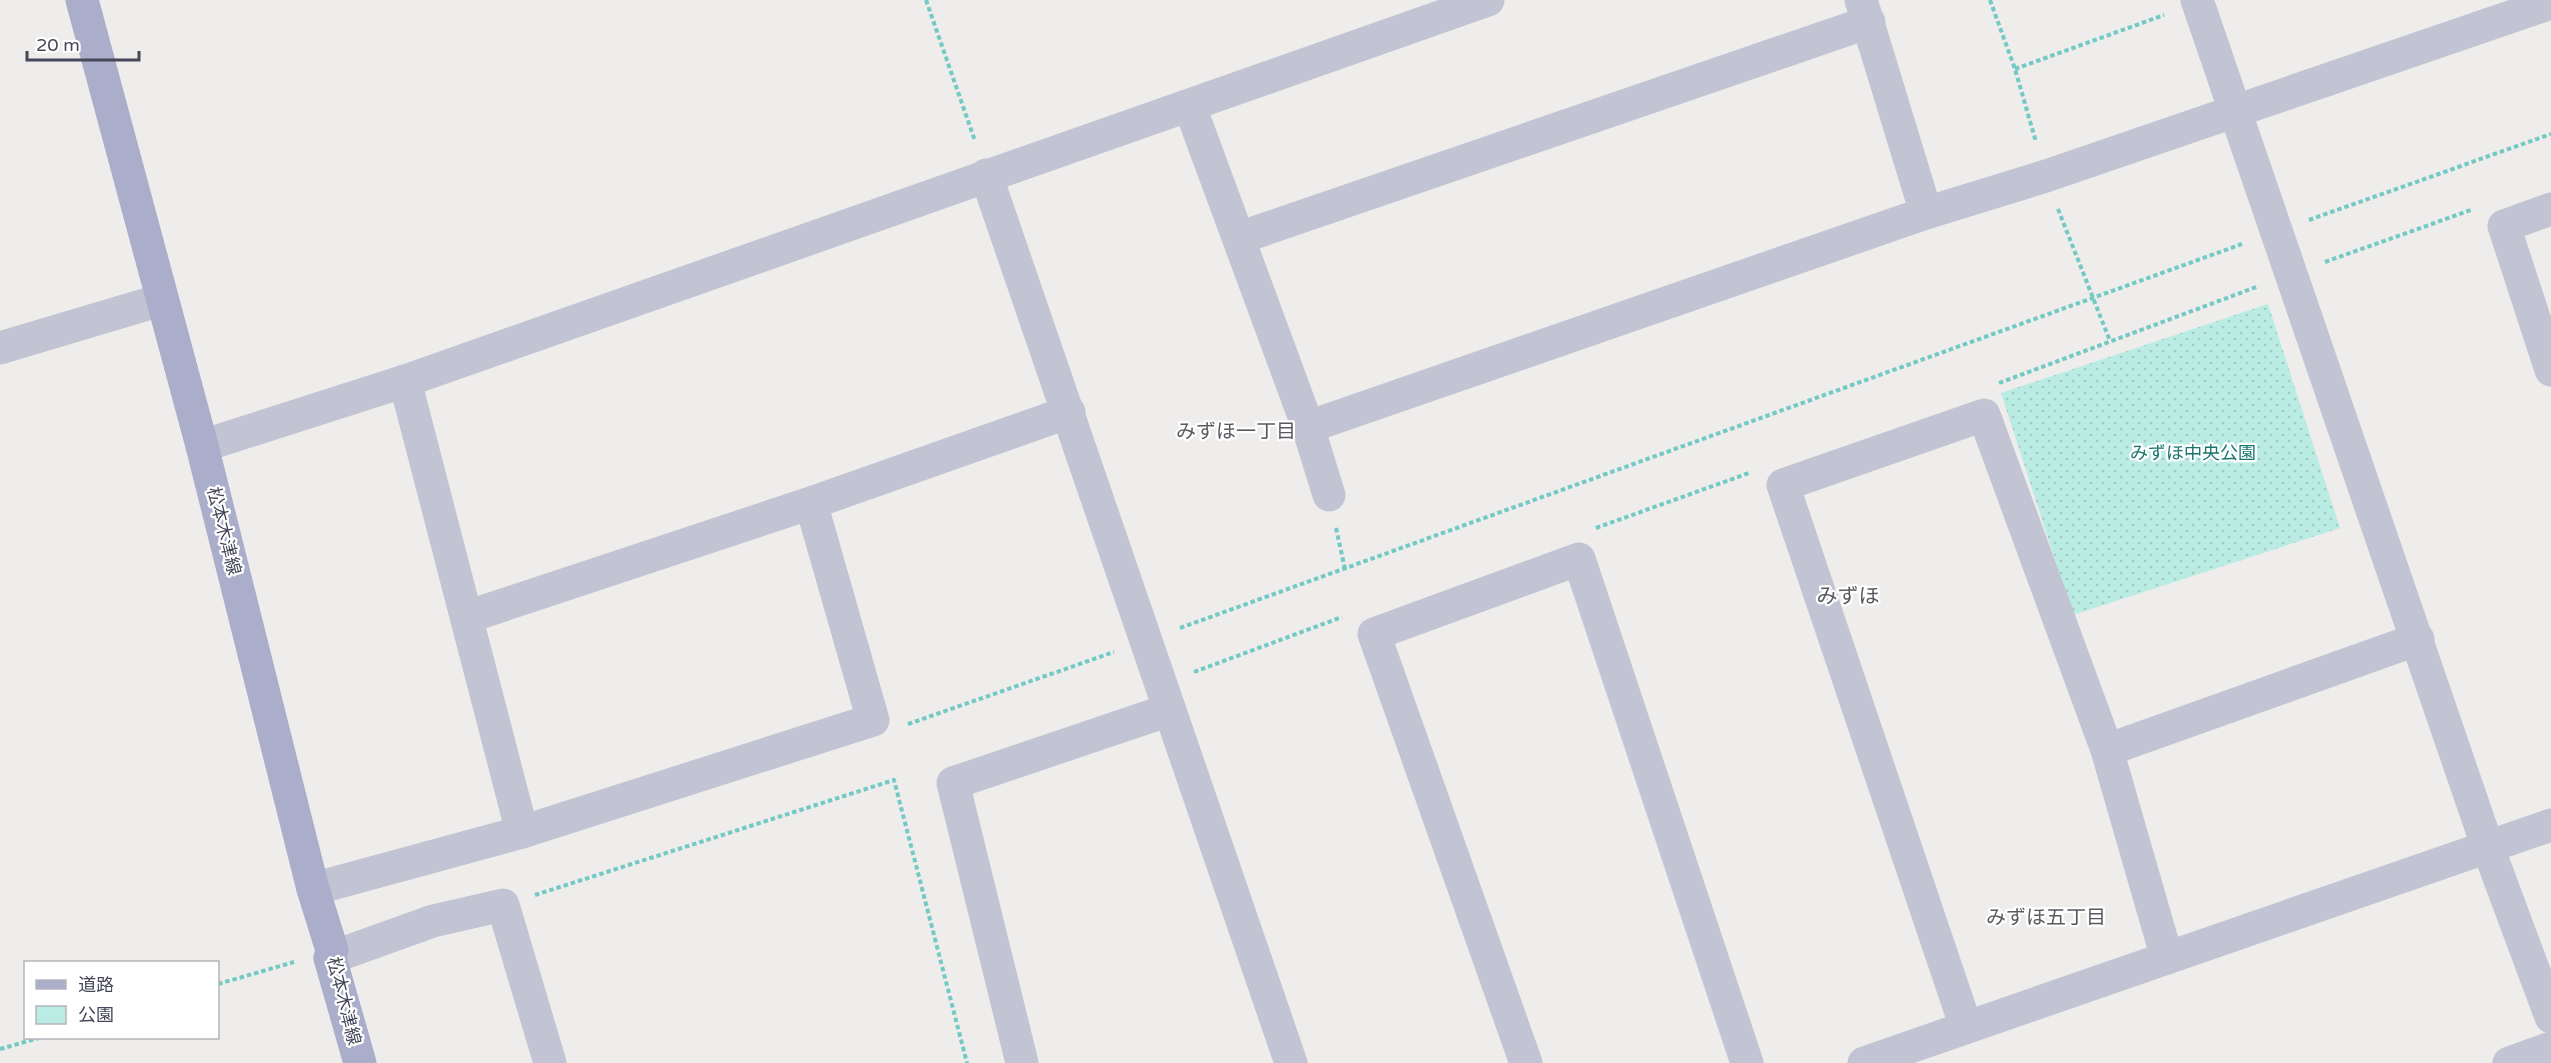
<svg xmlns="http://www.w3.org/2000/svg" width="2551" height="1063" font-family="'Varela Round','Noto Sans JP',sans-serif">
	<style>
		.green { fill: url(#green-dots) }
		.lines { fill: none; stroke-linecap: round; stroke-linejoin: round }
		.path { stroke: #73c9c3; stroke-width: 4; stroke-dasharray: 4.5 3; stroke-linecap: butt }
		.minor { stroke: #c2c4d3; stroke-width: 33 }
		.major { stroke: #abaeca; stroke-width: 33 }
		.labels { text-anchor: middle; stroke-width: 4.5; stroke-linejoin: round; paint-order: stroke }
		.park-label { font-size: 18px; fill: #19766f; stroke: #fff }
		.street-label { font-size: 18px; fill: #454758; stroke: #fff }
		.neighbourhood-label { font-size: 20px; fill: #595960; stroke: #fff }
		.quarter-label { font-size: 21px; fill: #595960; stroke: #fff }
	</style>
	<defs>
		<pattern id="green-dots" width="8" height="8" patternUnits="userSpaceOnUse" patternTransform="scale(1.5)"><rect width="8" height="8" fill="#baece3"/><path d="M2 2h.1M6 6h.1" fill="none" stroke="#a1ccc5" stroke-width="1.8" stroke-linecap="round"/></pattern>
	</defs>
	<rect width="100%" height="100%" fill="#eeedeb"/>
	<path class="green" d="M2268,304L2340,528L2073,615L2001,393Z"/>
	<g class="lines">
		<g class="path">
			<path d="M926,0L975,141"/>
			<path d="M1990,0L2015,69L2036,142"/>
			<path d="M2015,69L2164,15"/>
			<path d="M2058,209L2110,341"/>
			<path d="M2309,220L2551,134"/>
			<path d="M2325,262L2471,210"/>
			<path d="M1999,383L2259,286"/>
			<path d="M1336,528L1345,569"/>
			<path d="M1596,528L1749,473"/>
			<path d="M1180,628L2242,244"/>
			<path d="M1194,672L1342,617"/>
			<path d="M908,724L1114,652"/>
			<path d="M535,895L894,780L967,1063"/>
			<path d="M218,984L294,962"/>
			<path d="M0,1049L39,1038"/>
		</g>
		<g class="minor">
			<path d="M1861,0L1926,213"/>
			<path d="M2197,0L2487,845L2551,1017"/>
			<path d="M1190,107L1308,427L1329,495"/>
			<path d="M986,175L1291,1063"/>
			<path d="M2551,209L2504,226L2551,370"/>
			<path d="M1239,238L1869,22"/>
			<path d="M0,348L161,300"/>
			<path d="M405,381L522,832"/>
			<path d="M1308,427L1926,213L2046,176L2551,3"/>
			<path d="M202,446L405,381L1488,0"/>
			<path d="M467,617L811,503L1069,412"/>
			<path d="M2107,750L2418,639"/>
			<path d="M313,889L522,832L873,720L811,503"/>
			<path d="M330,958L433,921L503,905L550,1063"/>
			<path d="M1966,1027L1783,485L1984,415L2107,750L2167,958"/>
			<path d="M1022,1063L953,783L1169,710"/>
			<path d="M1526,1063L1374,634L1579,559L1747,1063"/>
			<path d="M1864,1063L2551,825"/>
			<path d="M2509,1063L2551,1048"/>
		</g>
		<path class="major" d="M82,0L202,446L313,889L332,950L330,958L360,1063"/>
	</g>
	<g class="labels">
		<g class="park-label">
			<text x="2193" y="459">みずほ中央公園</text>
		</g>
		<g class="street-label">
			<text transform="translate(224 531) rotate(76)" y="6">松本木津線</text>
			<text transform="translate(344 1001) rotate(76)" y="6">松本木津線</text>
		</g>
		<g class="neighbourhood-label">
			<text x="1236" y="438">みずほ一丁目</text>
			<text x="2046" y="924">みずほ五丁目</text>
		</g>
		<g class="quarter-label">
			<text x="1848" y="603">みずほ</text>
		</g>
	</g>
	<rect x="24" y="961" width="195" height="78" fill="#ffffff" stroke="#b5b5bc" stroke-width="1.5"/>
	<rect x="36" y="980" width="30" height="9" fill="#abaeca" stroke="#b5b5bc" stroke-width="1.5"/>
	<text x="78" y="991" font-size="18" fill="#454758">道路</text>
	<rect x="36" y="1006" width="30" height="18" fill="#baece3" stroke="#b5b5bc" stroke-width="1.5"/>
	<text x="78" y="1021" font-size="18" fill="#454758">公園</text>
	<path d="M27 51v9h112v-9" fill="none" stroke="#454758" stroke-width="3"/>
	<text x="36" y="51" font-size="18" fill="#454758" stroke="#ffffff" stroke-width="4.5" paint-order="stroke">20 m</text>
</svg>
